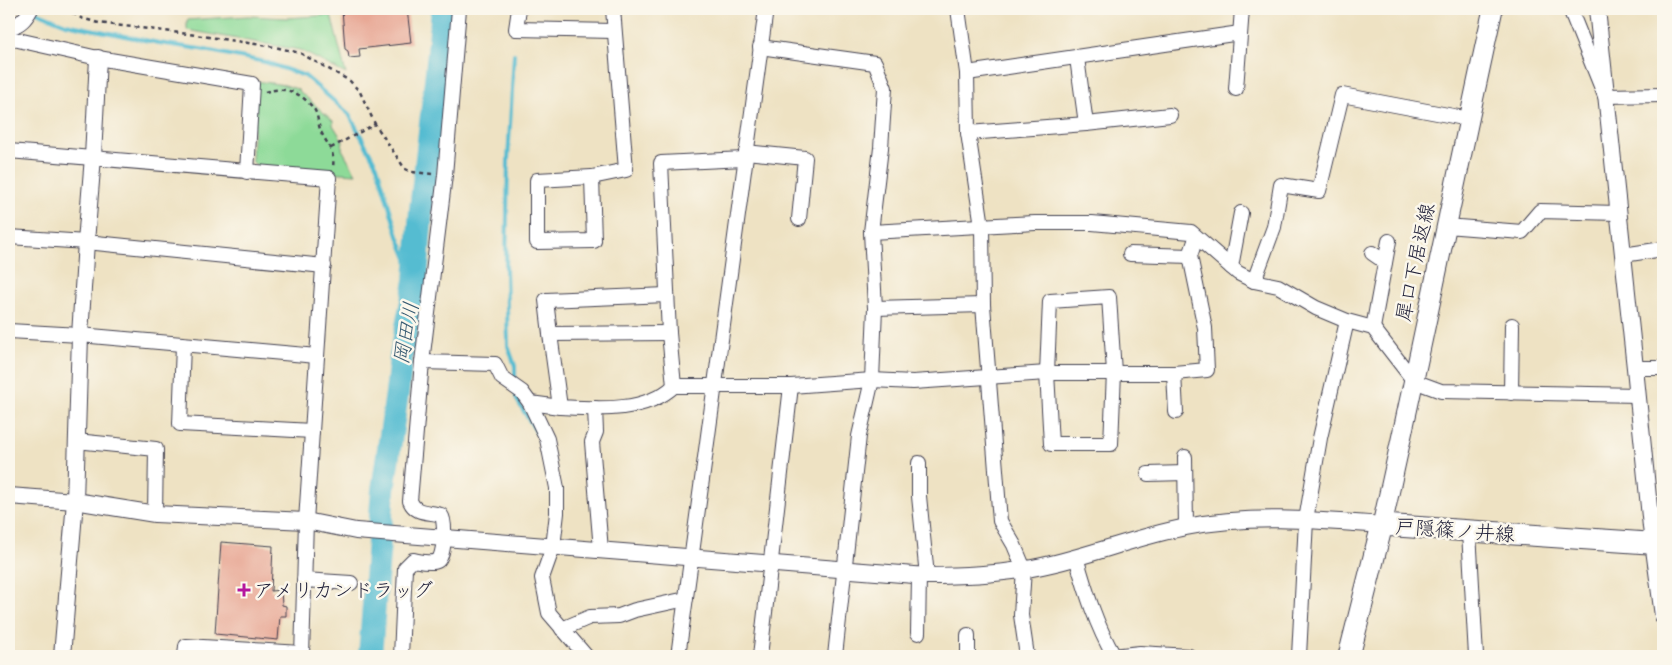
<svg xmlns="http://www.w3.org/2000/svg" width="1672" height="665" font-family="Mynerve,'Klee One',sans-serif">
	<style>
		.green { fill: #8dda98; stroke: #587e6a }
		.lines { fill: none; stroke-linecap: round; stroke-linejoin: round }
		.stream { stroke: #54bcd1; stroke-width: 4 }
		.river { stroke: #54bcd1; stroke-width: 24 }
		.building { fill: #e8a895 }
		.minor-casing { stroke: #413f4f; stroke-width: 16 }
		.tertiary-casing { stroke: #413f4f; stroke-width: 18 }
		.secondary-casing { stroke: #413f4f; stroke-width: 21 }
		.primary-casing { stroke: #413f4f; stroke-width: 23 }
		.path { stroke: #413f4f; stroke-width: 2.5; stroke-dasharray: 4 4; stroke-linecap: butt }
		.minor { stroke: #fff; stroke-width: 14 }
		.tertiary { stroke: #fff; stroke-width: 16 }
		.secondary { stroke: #fff; stroke-width: 19 }
		.primary { stroke: #fff; stroke-width: 21 }
		.poi-dot { fill: #b5179e; stroke: #fbf7ec; stroke-width: 2 }
		.labels { text-anchor: middle; stroke-width: 5; stroke-linejoin: round; paint-order: stroke }
		.street-label { font-size: 20px; fill: #22223b; stroke: #fbf7ec }
		.poi-label { font-size: 20px; fill: #22223b; stroke: #fbf7ec; text-anchor: start }
		.water-label { font-size: 21px; font-style: italic; fill: #345870; stroke: #fbf7ec }
	</style>
	<rect width="100%" height="100%" fill="#fbf7ec"/>
	<filter id="ink" filterUnits="userSpaceOnUse"><feTurbulence type="fractalNoise" baseFrequency=".02" numOctaves="2"/><feDisplacementMap in="SourceGraphic" scale="10" xChannelSelector="R" yChannelSelector="G"/><feConvolveMatrix kernelMatrix="1 2 1 2 8 2 1 2 1" color-interpolation-filters="sRGB"/></filter>
	<filter id="wash" filterUnits="userSpaceOnUse"><feTurbulence type="fractalNoise" baseFrequency=".0096" numOctaves="4" result="noise"/><feDisplacementMap in="SourceGraphic" scale="20" xChannelSelector="R" yChannelSelector="G"/><feGaussianBlur stdDeviation="1.12" result="paint"/><feColorMatrix in="noise" values="0 0 0 0 0 0 0 0 0 0 0 0 0 0 0 0 0 1.4 0 .05"/><feComposite in="paint" operator="in"/></filter>
	<g filter="url(#wash)">
		<rect width="100%" height="100%" fill="#eee2c3"/>
		<g class="green">
			<path d="M331,15L346,74L300,50L187,30V20L248,16L287,18Z"/>
			<path d="M256,81L285,85L297,89L333,121V125L343,141L342,149L356,174L258,167L252,161Z"/>
		</g>
		<g class="lines">
			<g class="stream">
				<path d="M34,11L66,24L159,43L200,49L265,62L305,76L349,114L377,166L398,236L416,281"/>
				<path d="M514,54L508,160L506,269L508,346L515,366V383"/>
				<path d="M516,395L517,400L537,433"/>
			</g>
			<path class="river" d="M370,656L383,490L397,393L401,357L416,281L421,210L438,63L443,9"/>
		</g>
		<g id="blocks">
			<g class="building">
				<path d="M342,9H407L411,43L359,49L360,57L349,58L348,51L345,49Z"/>
				<path d="M221,542L273,546L271,591L281,590L282,605L286,606V616H280L278,640L215,634Z"/>
			</g>
		</g>
	</g>
	<g filter="url(#ink)">
		<use href="#blocks" fill-opacity="0" stroke="#413f4f" stroke-width="1"/>
		<g class="lines">
			<defs>
				<g id="minor">
					<path d="M519,9L516,29L614,31"/>
					<path d="M958,9L967,73L968,133L982,226L983,305L1000,521L1014,545L1024,569L1021,615L1027,656"/>
					<path d="M1570,9L1605,96L1663,95"/>
					<path d="M9,27C20,26 26,18 31,9"/>
					<path d="M9,38L98,58L252,84L247,172"/>
					<path d="M760,47L875,63L885,88L881,148L871,232L875,308L872,380L859,436L835,656"/>
					<path d="M1077,58L1086,124"/>
					<path d="M967,73L1240,33"/>
					<path d="M1236,89L1242,9"/>
					<path d="M968,133L1086,124L1170,115"/>
					<path d="M9,151L329,178L306,521L302,656"/>
					<path d="M746,152L805,158L799,219"/>
					<path d="M744,159L661,163L669,333L674,386H791L872,380L913,382L1047,373H1174L1207,370L1205,328L1190,256L1196,238"/>
					<path d="M592,177L594,241L537,242V180L592,177L626,170L613,9"/>
					<path d="M1446,226L1522,232L1540,211L1618,213"/>
					<path d="M871,232L1035,223H1092L1191,232L1238,273L1254,281L1278,286L1316,308L1347,321L1373,328L1414,381L1441,391L1638,395"/>
					<path d="M9,237L86,242L324,266"/>
					<path d="M1372,253L1385,262"/>
					<path d="M1130,254L1190,256"/>
					<path d="M1623,255L1663,249"/>
					<path d="M1231,267L1241,213"/>
					<path d="M1254,281L1274,227L1281,185L1319,191L1342,95L1469,119"/>
					<path d="M667,295L546,300L550,334L669,333"/>
					<path d="M1109,297L1114,372L1111,444H1051L1047,373L1050,301Z"/>
					<path d="M875,308L983,305"/>
					<path d="M1373,328L1389,241"/>
					<path d="M9,331L80,335L317,356"/>
					<path d="M550,334L560,407C597,409 645,413 674,386"/>
					<path d="M183,345L180,424L312,431"/>
					<path d="M422,362L495,364L502,378L522,392L530,403L547,439L557,488V513L553,547L542,578L549,613L586,656"/>
					<path d="M1635,368H1663"/>
					<path d="M1174,373L1176,412"/>
					<path d="M1511,393L1512,325"/>
					<path d="M530,403L560,407"/>
					<path d="M595,408L596,432L592,442L601,550"/>
					<path d="M76,441L156,449L155,514"/>
					<path d="M1185,457L1186,527"/>
					<path d="M919,463V496L927,576"/>
					<path d="M1148,474L1185,473"/>
					<path d="M1651,527L1663,528"/>
					<path d="M1469,532L1476,656"/>
					<path d="M1076,557C1086,592 1096,625 1114,656"/>
					<path d="M304,580L351,583"/>
					<path d="M562,629L590,617L619,616L635,610L686,599"/>
					<path d="M918,633L919,576"/>
					<path d="M968,635V656"/>
					<path d="M185,656L186,646L302,653"/>
					<path d="M401,656L405,568L413,560C419,561 431,564 437,561C445,557 446,521 441,515C429,511 416,515 410,501L422,362L445,175L459,9"/>
					<path d="M678,656L766,9"/>
					<path d="M760,656L791,386"/>
					<path d="M1113,656L1140,653L1189,656"/>
					<path d="M1299,656L1306,520L1320,438L1347,321"/>
				</g>
				<g id="tertiary">
					<path d="M1597,9L1635,368L1651,527L1663,616"/>
					<path d="M9,496L75,501L155,514L306,521L356,531L927,576C969,576 1010,574 1051,564C1097,553 1140,536 1186,527C1250,514 1317,520 1382,525"/>
					<path d="M62,656L75,501L80,335L86,242L93,157L98,58"/>
				</g>
				<path id="secondary" d="M1382,525C1421,353 1455,181 1493,9"/>
				<path id="primary" d="M1349,656L1382,525L1663,544"/>
			</defs>
			<use href="#minor" class="minor-casing"/>
			<use href="#tertiary" class="tertiary-casing"/>
			<use href="#secondary" class="secondary-casing"/>
			<use href="#primary" class="primary-casing"/>
			<g class="path">
				<path d="M66,9L81,18L99,23L189,34L275,47L300,53L350,81L360,92L375,124"/>
				<path d="M265,92C285,86 301,92 314,109C318,114 318,125 321,132C328,146 335,150 333,168"/>
				<path d="M331,148L375,124L405,169L412,172L432,174"/>
			</g>
			<use href="#minor" class="minor"/>
			<use href="#tertiary" class="tertiary"/>
			<use href="#secondary" class="secondary"/>
			<use href="#primary" class="primary"/>
		</g>
	</g>
	<path class="poi-dot" d="M241.5 582.5h5v5h5v5h-5v5h-5v-5h-5v-5h5z"/>
	<g class="labels">
		<g class="street-label">
			<text transform="translate(1415 262) rotate(-78)" y="7">犀口下居返線</text>
			<text transform="translate(1455 530) rotate(4)" y="7">戸隠篠ノ井線</text>
		</g>
		<g class="poi-label">
			<text x="254" y="597">アメリカンドラッグ</text>
		</g>
		<g class="water-label">
			<text transform="translate(406 333) rotate(-80)" y="7">岡田川</text>
		</g>
	</g>
	<rect width="1672" height="665" fill="none" stroke="#fbf7ec" stroke-width="30"/>
</svg>
